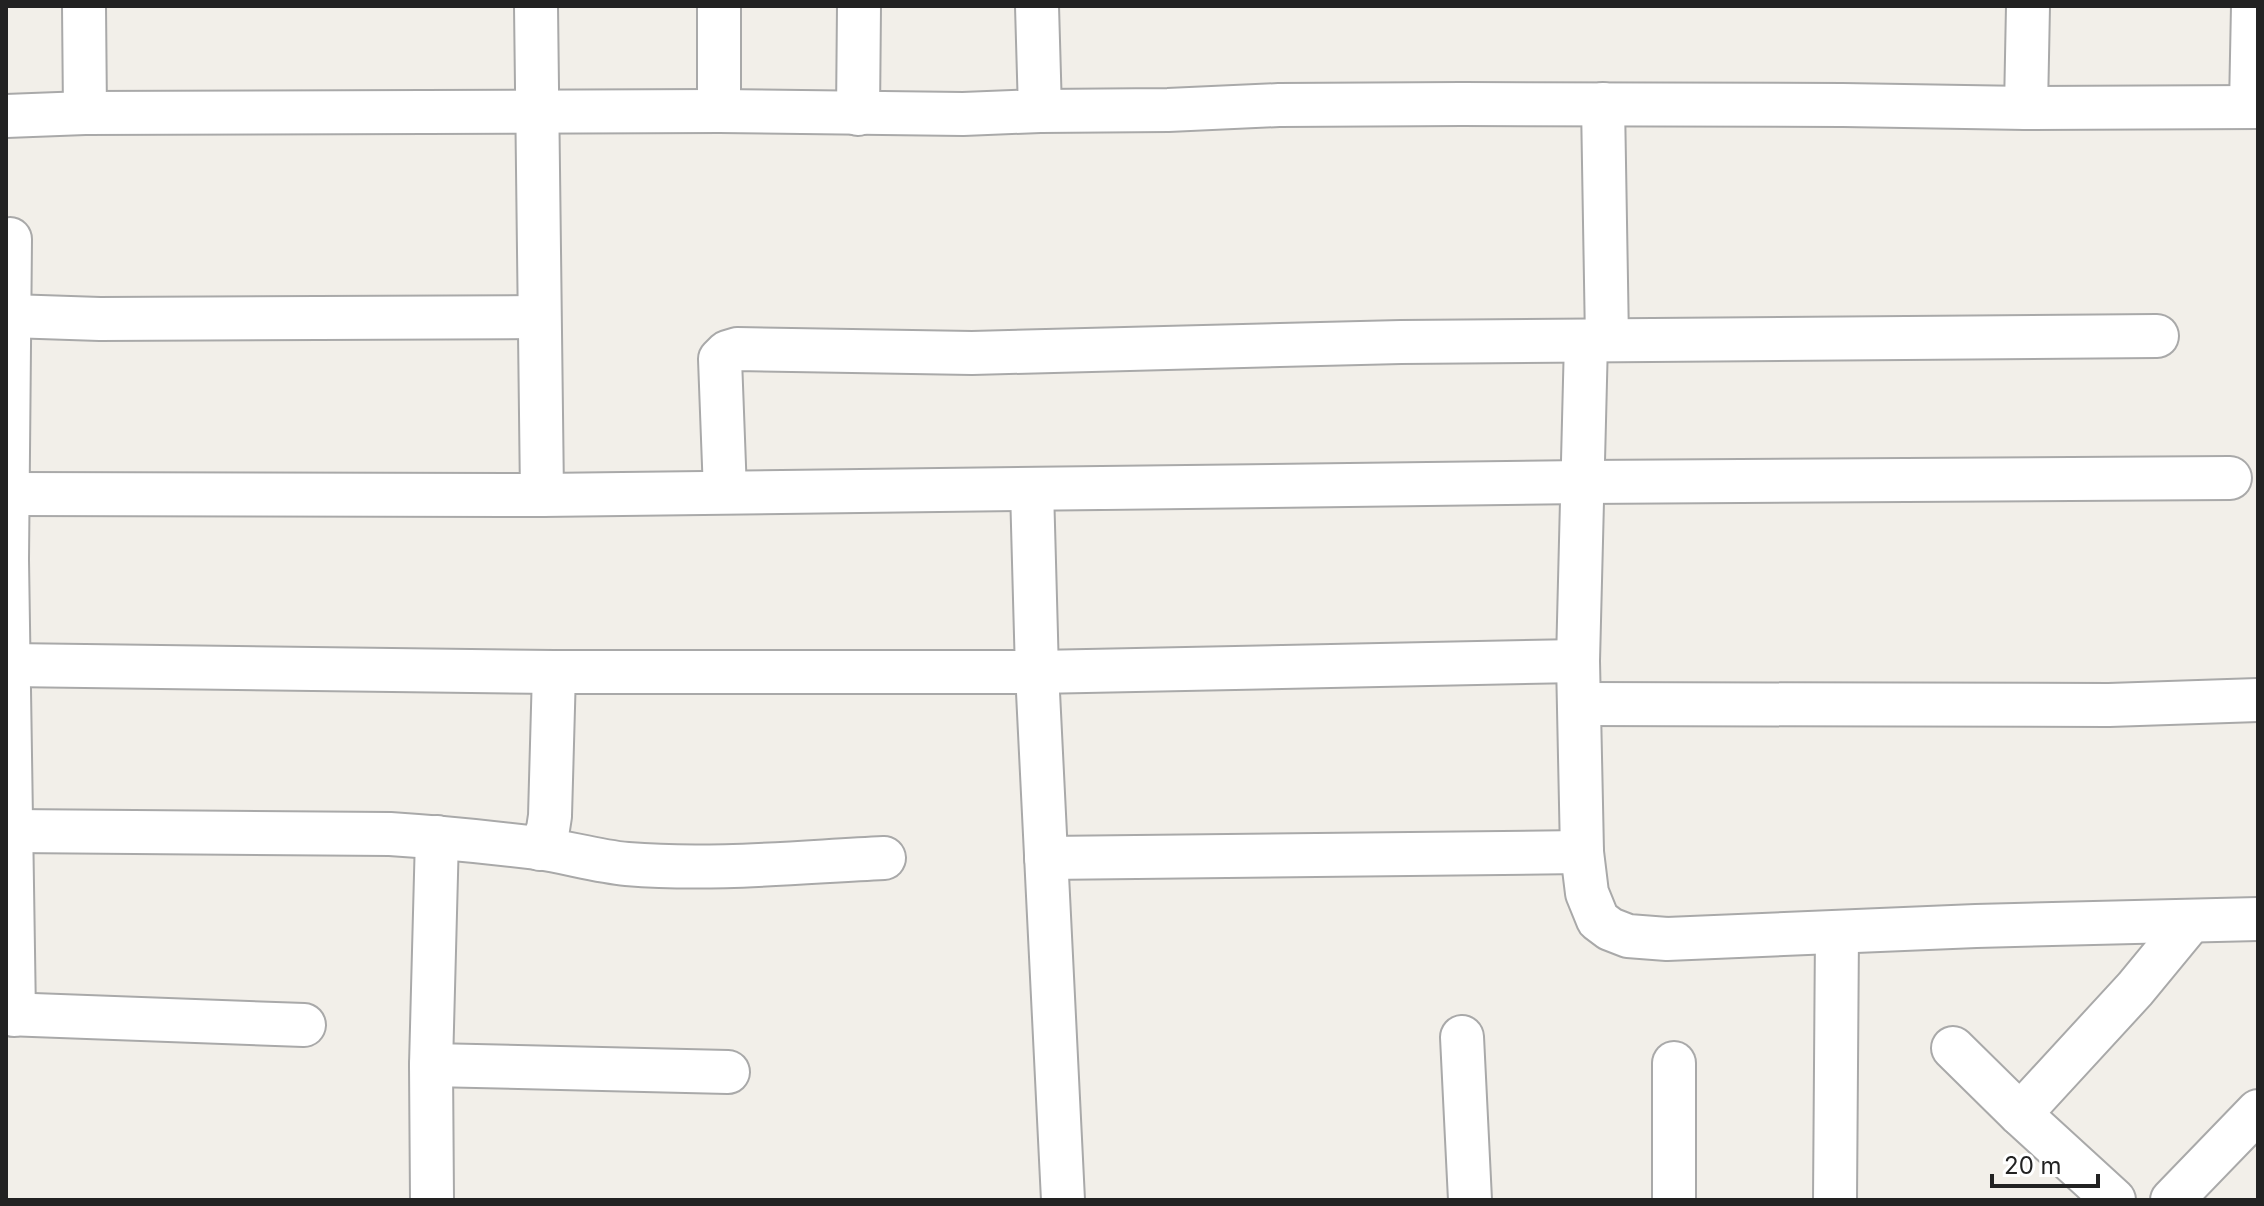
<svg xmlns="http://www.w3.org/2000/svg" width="2264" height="1206" font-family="Inter,sans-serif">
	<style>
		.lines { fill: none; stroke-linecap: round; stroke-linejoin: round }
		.minor-casing { stroke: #a9a9a9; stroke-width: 46 }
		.minor { stroke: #fff; stroke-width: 42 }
	</style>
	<rect width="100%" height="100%" fill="#f2efe9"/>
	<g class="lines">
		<defs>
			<g id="minor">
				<path d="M84,6L85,113"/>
				<path d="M536,6L542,495"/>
				<path d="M719,6V111"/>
				<path d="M1037,6L1040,111"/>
				<path d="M1603,104L1607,340"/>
				<path d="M2251,106L2253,6"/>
				<path d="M2026,108L2028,6"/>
				<path d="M858,114L859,6"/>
				<path d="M6,116L85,113L719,111L963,114L1040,111L1168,110L1279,105L1462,104L1843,105L2026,108L2258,107"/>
				<path d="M10,239L7,560L14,1015"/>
				<path d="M10,316L100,319L539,317"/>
				<path d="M1586,341L1578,661L1582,852L1587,893L1598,920L1610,929L1628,936L1667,939L1976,926L2258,919"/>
				<path d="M1032,489L1037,672L1063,1200"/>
				<path d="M725,492L720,359L727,352L737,349L972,353L1401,342L2157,336"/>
				<path d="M8,494L542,495L1583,482L2230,478"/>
				<path d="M9,665L554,672H1037L1578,661"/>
				<path d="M1580,704L2109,705L2258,700"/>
				<path d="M12,831L390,834C439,837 488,842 537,848C567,852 596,861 627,864C712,871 799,862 884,858"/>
				<path d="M540,849L548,829L550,816L554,672"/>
				<path d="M1046,858L1582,852"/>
				<path d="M6,1014L304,1025"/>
				<path d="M1462,1037L1470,1200"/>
				<path d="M1953,1048L2020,1114L2114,1200"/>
				<path d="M431,1065L728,1072"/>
				<path d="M2020,1114L2135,989L2191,921"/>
				<path d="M432,1200L431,1065L437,837"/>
				<path d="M1674,1200V1063"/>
				<path d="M1835,1200L1837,932"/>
				<path d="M2172,1200L2258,1111"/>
			</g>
		</defs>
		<use href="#minor" class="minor-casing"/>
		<use href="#minor" class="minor"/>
	</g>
	<rect width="2264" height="1206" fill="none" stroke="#222222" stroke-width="16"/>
	<path d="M1992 1174v12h106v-12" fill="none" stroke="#222222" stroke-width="4"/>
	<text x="2004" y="1174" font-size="24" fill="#222222" stroke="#ffffff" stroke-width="6" paint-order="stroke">20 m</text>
</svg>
